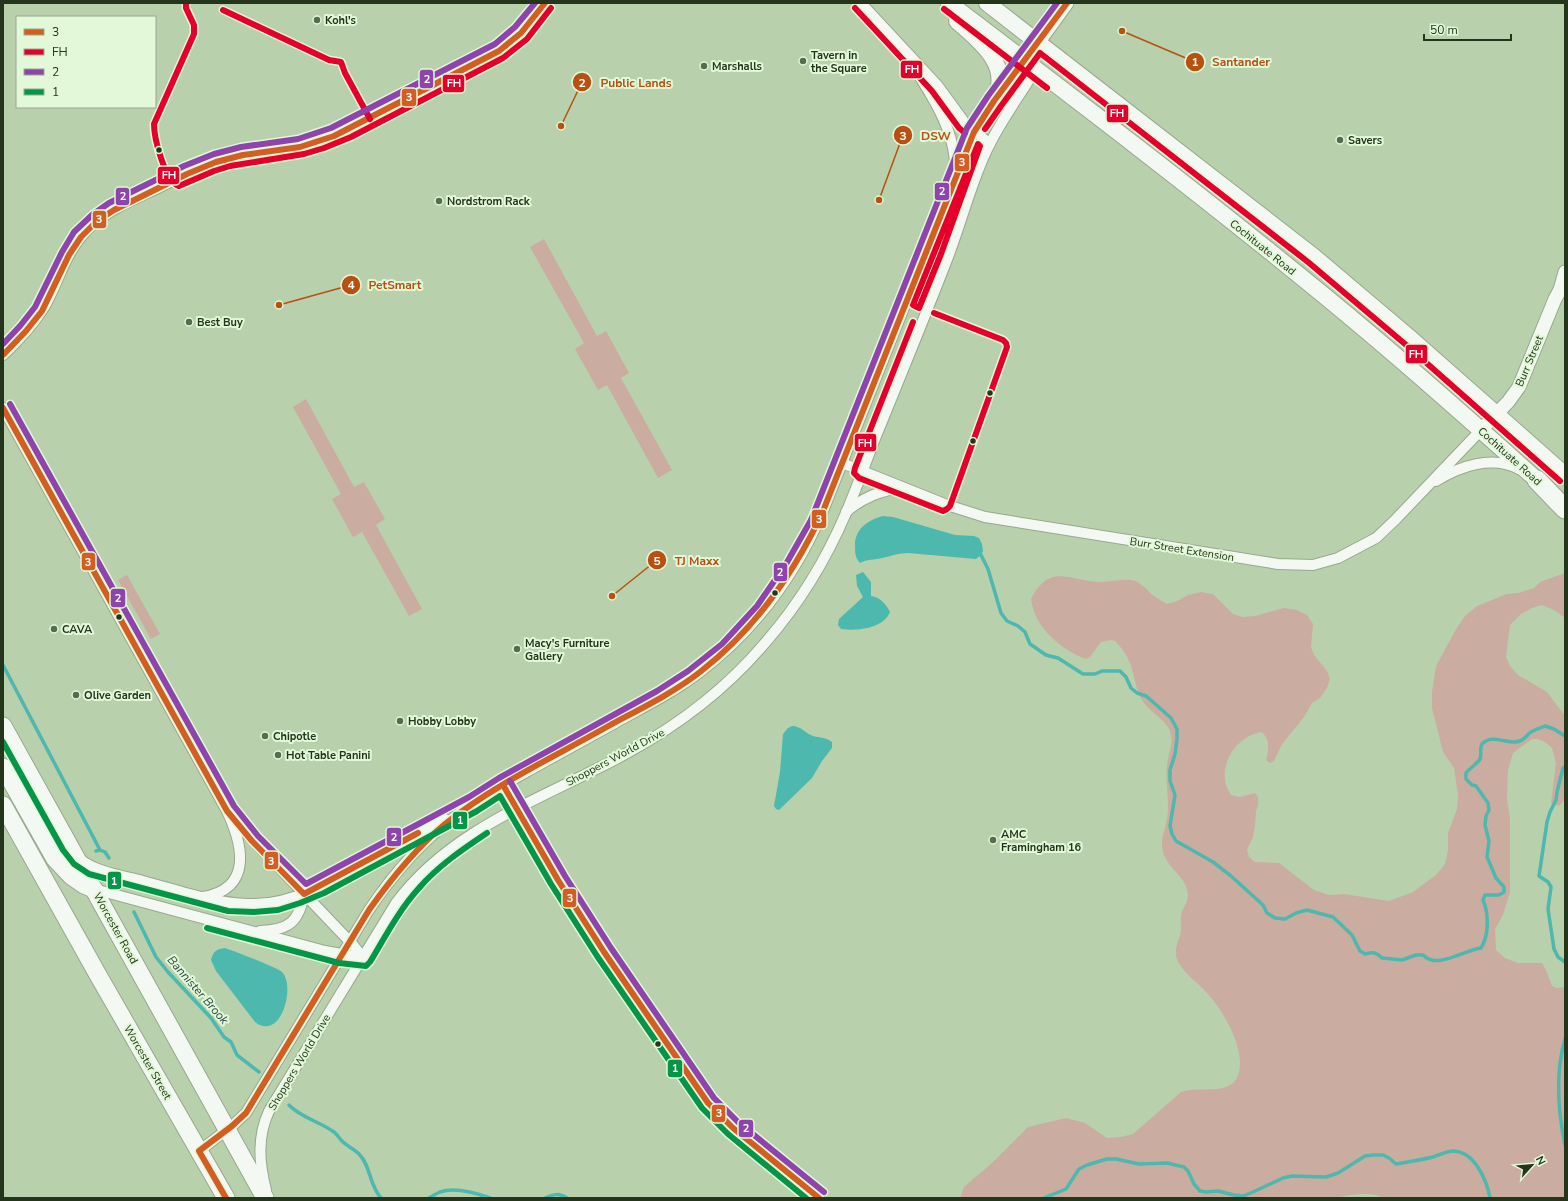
<svg xmlns="http://www.w3.org/2000/svg" width="1568" height="1201" font-family="'Nunito Sans',sans-serif">
	<style>
		.green { fill: #caada0 }
		.water { fill: #4cb8ae }
		.lines { fill: none; stroke-linecap: round; stroke-linejoin: round }
		.stream { stroke: #4cb8ae; stroke-width: 3.5 }
		.minor-casing { stroke: #97a88e; stroke-width: 12 }
		.tertiary-casing { stroke: #97a88e; stroke-width: 15 }
		.primary-casing { stroke: #97a88e; stroke-width: 18 }
		.trunk-casing { stroke: #97a88e; stroke-width: 19 }
		.motorway-casing { stroke: #97a88e; stroke-width: 21 }
		.minor { stroke: #f4f8f3; stroke-width: 10 }
		.tertiary { stroke: #f4f8f3; stroke-width: 13 }
		.primary { stroke: #f4f8f3; stroke-width: 16 }
		.trunk { stroke: #f4f8f3; stroke-width: 17 }
		.motorway { stroke: #f4f8f3; stroke-width: 19 }
		.bus-1-casing { stroke: #e2f8d8; stroke-width: 9 }
		.bus-2-casing { stroke: #e2f8d8; stroke-width: 9 }
		.bus-3-casing { stroke: #e2f8d8; stroke-width: 9 }
		.bus-4-casing { stroke: #e2f8d8; stroke-width: 9 }
		.bus-1 { stroke: #d35e21; stroke-width: 6 }
		.bus-2 { stroke: #e4002b; stroke-width: 6 }
		.bus-3 { stroke: #8e44ad; stroke-width: 6 }
		.bus-4 { stroke: #059549; stroke-width: 6 }
		.poi-dot { fill: #586b4f; stroke: #e2f8d8; stroke-width: 1.5 }
		.bus-dot { fill: #24351c; stroke: #e2f8d8; stroke-width: 1.5 }
		.labels { text-anchor: middle; stroke-width: 4; stroke-linejoin: round; paint-order: stroke }
		.poi-label { font-size: 11px; font-weight: bold; fill: #24351c; stroke: #e2f8d8; text-anchor: start }
		.street-label { font-size: 11px; fill: #24351c; stroke: #e2f8d8 }
		.water-label { font-size: 12px; font-style: italic; fill: #2f4b4b; stroke: #e2f8d8 }
		.leader { fill: none; stroke: #b75010; stroke-width: 1.5 }
		.callout-dot { fill: #b75010; stroke: #e2f8d8; stroke-width: 1.5 }
		.mark-label { font-size: 12px; text-anchor: middle; font-weight: bold; fill: #fff }
		.callout-label { font-size: 12px; text-anchor: middle; font-weight: bold; fill: #b75010; stroke: #e2f8d8; stroke-width: 4; stroke-linejoin: round; paint-order: stroke }
		.line-badge { stroke: #e2f8d8; stroke-width: 1.5 }
		.badge-label { font-size: 11px; text-anchor: middle; font-weight: bold; fill: #fff }
	</style>
	<rect width="100%" height="100%" fill="#b9d0ad"/>
	<g class="green">
		<path d="M544,239L597,336L606,331L629,373L621,378L672,470L658,478L607,385L598,390L575,349L584,343L530,247Z"/>
		<path d="M306,399L354,487L364,482L385,519L376,525L422,609L409,616L362,532L353,537L332,499L341,494L293,407Z"/>
		<path d="M1565,573V618L1554,610L1542,605L1532,608L1521,614L1510,625L1506,657L1510,666L1518,675L1547,692L1565,716V794L1563,802L1559,806L1551,803L1556,763L1552,748L1545,742L1537,739H1532L1513,753L1508,770L1507,799L1510,819V892L1503,915L1495,929L1496,950L1505,958L1518,963H1542L1546,970L1552,986L1557,988L1565,987V1198H1383C1373,1190 1345,1196 1333,1198H960L964,1187L992,1163L1028,1127L1066,1118L1085,1123L1107,1138L1121,1137L1133,1134L1181,1092C1199,1085 1233,1098 1239,1072C1245,1047 1222,1008 1205,991C1196,981 1182,972 1177,959C1173,948 1180,940 1181,930C1181,924 1180,918 1182,912C1184,907 1188,900 1188,895C1187,875 1163,867 1162,846C1161,837 1166,828 1167,819C1170,801 1165,783 1167,765C1168,755 1173,745 1171,735C1169,721 1152,714 1144,703C1132,686 1136,665 1121,648C1120,646 1117,643 1115,641C1111,639 1105,641 1101,642L1090,657L1086,659C1066,652 1043,634 1035,614C1033,609 1032,604 1031,599C1050,562 1069,581 1100,582C1109,582 1124,579 1131,580C1140,581 1147,590 1154,596C1158,599 1162,601 1167,604L1177,601L1188,595L1201,592L1213,594L1233,614L1243,617L1255,616L1284,608L1297,610L1307,615L1313,624L1311,647L1314,655L1327,671L1330,679L1327,688L1320,698L1312,703L1304,717L1282,744L1274,761L1270,763L1266,760C1269,749 1270,740 1262,732C1234,736 1214,771 1231,795L1239,797L1255,793L1258,797V805L1256,811L1255,826L1253,837L1247,850L1249,857L1255,862L1279,863L1314,890L1329,895L1344,894L1389,901L1413,892L1436,875L1445,864L1448,850V833L1457,809L1458,795L1454,768L1443,752L1432,708V692L1436,666L1455,631L1465,616L1477,606L1507,594L1518,593L1534,588L1540,582Z"/>
		<path d="M127,575L160,634L151,639L118,580Z"/>
	</g>
	<g class="water">
		<path d="M883,516L893,517L955,535L974,536L979,538L982,544L983,551L981,555L976,559L908,553C899,553 891,556 882,558C874,560 867,559 860,563C855,558 855,552 855,545C855,529 868,520 883,516Z"/>
		<path d="M863,572L871,582V596C880,597 886,604 890,612C883,629 857,631 841,629L838,625L839,619L863,597L857,586L856,575Z"/>
		<path d="M792,726C801,726 805,733 813,736C820,738 826,737 832,742V748L822,761L812,778L779,810L776,809L774,806L780,772L783,734L788,728Z"/>
		<path d="M225,948C236,952 274,966 282,972C296,986 281,1042 255,1022L216,971L211,960C213,951 217,949 225,948Z"/>
	</g>
	<g class="lines">
		<g class="stream">
			<path d="M981,555L988,569L1001,613L1007,621L1018,626L1025,632L1030,644L1046,655L1058,658L1083,674H1095L1102,671H1120L1126,677L1131,688L1137,693L1146,696L1153,702L1171,718L1177,729V739L1175,754L1170,770V781L1175,795L1170,826L1172,834L1176,841L1213,862L1231,876L1263,905L1267,913L1275,918L1285,919L1296,913L1307,910L1333,917L1352,935L1360,951L1365,954C1373,952 1376,952 1382,958L1402,960L1416,955H1423C1437,970 1464,950 1481,948C1489,935 1489,914 1483,900L1485,895H1499L1504,892V887L1496,878L1487,857L1489,841L1485,825L1486,816L1489,810L1488,803L1476,786L1472,785L1466,779V773C1470,768 1477,764 1480,759C1482,754 1479,749 1482,744C1491,734 1506,743 1515,742C1523,742 1526,736 1531,732C1535,729 1541,728 1545,726L1554,729L1565,736"/>
			<path d="M3,665L100,850"/>
			<path d="M1565,767L1563,768L1557,792L1556,800L1550,812L1547,822L1539,876L1548,882L1551,887L1548,909L1554,949L1558,957L1565,962"/>
			<path d="M96,851L100,850L105,852L109,858"/>
			<path d="M134,912L156,957L168,972L211,1018L224,1037L231,1042L237,1055L259,1072"/>
			<path d="M1565,1039C1555,1073 1558,1111 1565,1145"/>
			<path d="M289,1105C301,1118 319,1121 334,1132C337,1134 339,1138 342,1141C347,1146 354,1149 359,1154C371,1166 369,1185 381,1198"/>
			<path d="M429,1198C432,1196 436,1194 440,1192C454,1187 476,1193 490,1198"/>
			<path d="M545,1198C554,1194 559,1193 567,1198"/>
			<path d="M1044,1198L1066,1189L1079,1169L1087,1165L1107,1159H1116L1139,1164L1167,1163L1184,1167L1188,1171L1194,1184L1200,1191L1206,1192L1218,1191L1234,1195L1243,1196L1253,1192L1283,1178L1292,1176L1326,1177L1338,1173L1365,1156L1373,1155H1383L1389,1158L1396,1164C1408,1162 1421,1160 1433,1157C1439,1155 1447,1151 1454,1151C1475,1152 1487,1181 1490,1198"/>
		</g>
		<defs>
			<g id="minor">
				<path d="M861,3L938,86L965,123L990,144"/>
				<path d="M913,66C933,97 957,134 955,172"/>
				<path d="M3,355C19,340 35,323 46,304C61,276 65,252 89,228C109,209 135,199 160,187C184,175 209,162 236,156C254,152 274,152 293,148C312,145 330,138 347,130L499,51L521,33L545,3"/>
				<path d="M3,408L227,811C243,845 253,889 203,897"/>
				<path d="M842,463L947,505L985,517L1278,564L1313,565L1338,558L1376,538L1396,519L1481,430"/>
				<path d="M1436,481C1460,466 1492,455 1519,469"/>
				<path d="M846,512C863,497 881,491 902,487"/>
				<path d="M503,785L558,880L604,952L708,1103L733,1128L819,1198"/>
				<path d="M234,820L354,946L363,958"/>
				<path d="M80,859C95,872 125,876 143,881C177,890 213,903 248,904C271,905 292,899 313,890L445,819"/>
				<path d="M94,889L325,951L363,958"/>
				<path d="M260,931C289,930 299,922 304,894"/>
				<path d="M199,1151L232,1126L246,1113L369,910C393,874 422,841 457,815C479,798 504,785 528,771C557,755 586,739 615,723C644,707 674,692 700,672C755,630 796,574 823,511L974,132L982,118L1025,61"/>
				<path d="M266,1190C259,1163 257,1137 269,1111L396,903C453,826 548,797 629,752C680,724 727,688 765,643C799,604 826,560 846,513C856,489 865,465 874,441C899,380 924,319 948,257C961,223 970,187 985,154C998,124 1019,97 1036,69"/>
			</g>
			<g id="tertiary">
				<path d="M1025,61L1067,3"/>
				<path d="M1560,290L1565,272"/>
				<path d="M1481,430L1508,402L1519,387L1555,299L1560,290L1565,285"/>
			</g>
			<g id="primary">
				<path d="M949,3C1074,98 1199,193 1321,293C1398,356 1472,422 1546,488"/>
				<path d="M987,3L1313,256L1410,338L1565,475"/>
				<path d="M957,21C980,42 1013,65 994,101"/>
			</g>
			<g id="trunk">
				<path d="M3,726L265,1198"/>
				<path d="M3,767L55,859L71,876L84,885L94,889"/>
				<path d="M3,805L98,975L226,1198"/>
			</g>
			<path id="motorway" d="M1537,480L1565,509"/>
		</defs>
		<use href="#minor" class="minor-casing"/>
		<use href="#tertiary" class="tertiary-casing"/>
		<use href="#primary" class="primary-casing"/>
		<use href="#trunk" class="trunk-casing"/>
		<use href="#motorway" class="motorway-casing"/>
		<use href="#minor" class="minor"/>
		<use href="#tertiary" class="tertiary"/>
		<use href="#primary" class="primary"/>
		<use href="#trunk" class="trunk"/>
		<use href="#motorway" class="motorway"/>
		<defs>
			<g id="bus-1">
				<path d="M3,355L26,331L42,311L69,255L81,237L97,221L114,210L187,174L216,162L243,155L300,147L334,136L499,51L521,33L545,3"/>
				<path d="M3,408L227,811L252,841L304,894L418,833"/>
				<path d="M503,785L558,880L604,952L708,1103L733,1128L819,1198"/>
				<path d="M226,1198L199,1151L232,1126L246,1113L369,910C391,879 415,849 445,824C495,784 556,756 612,724C642,708 673,693 700,672C755,629 794,574 823,511L974,132L994,101L1067,3"/>
			</g>
			<g id="bus-2">
				<path d="M186,3V8L194,25V34L154,124C154,138 165,182 179,186L214,171L230,166L304,154L324,148L351,137L503,58L527,39L551,8"/>
				<path d="M855,8L932,91L959,128L965,133"/>
				<path d="M944,9L1047,88"/>
				<path d="M223,10L329,60L341,62L345,73L370,119"/>
				<path d="M985,129L1001,106L1040,53L1308,262L1405,344L1560,481"/>
				<path d="M978,144L980,146L941,254L919,308L913,305Z"/>
				<path d="M913,322L855,468L854,473L859,478L943,511L947,509L950,506L1007,347L1006,343L1003,340L934,313"/>
			</g>
			<g id="bus-3">
				<path d="M3,344L20,326L35,307L62,252L74,232L92,215L109,203L184,166L214,154L241,147L298,139L331,128L495,44L515,27L535,3"/>
				<path d="M10,404L234,806L258,836L306,884L469,797L499,778L657,691L688,671L722,644L757,606L786,564L811,520L967,128L988,96L1057,3"/>
				<path d="M510,781L565,876L611,948L714,1098L738,1122L824,1192"/>
			</g>
			<g id="bus-4">
				<path d="M3,742L63,850L74,864L89,874L228,911L254,912L278,910L300,903L324,893L477,811L500,796L551,884L597,956L702,1108L728,1134L806,1198"/>
				<path d="M207,928L339,963L366,966L370,962C385,937 399,910 419,888C438,866 463,849 487,833"/>
			</g>
		</defs>
		<use href="#bus-1" class="bus-1-casing"/>
		<use href="#bus-2" class="bus-2-casing"/>
		<use href="#bus-3" class="bus-3-casing"/>
		<use href="#bus-4" class="bus-4-casing"/>
		<use href="#bus-1" class="bus-1"/>
		<use href="#bus-2" class="bus-2"/>
		<use href="#bus-3" class="bus-3"/>
		<use href="#bus-4" class="bus-4"/>
	</g>
	<g class="poi-dot">
		<circle cx="317" cy="20" r="4"/>
		<circle cx="803" cy="61" r="4"/>
		<circle cx="704" cy="66" r="4"/>
		<circle cx="1340" cy="140" r="4"/>
		<circle cx="439" cy="201" r="4"/>
		<circle cx="189" cy="322" r="4"/>
		<circle cx="54" cy="629" r="4"/>
		<circle cx="517" cy="649" r="4"/>
		<circle cx="76" cy="695" r="4"/>
		<circle cx="400" cy="721" r="4"/>
		<circle cx="265" cy="736" r="4"/>
		<circle cx="278" cy="755" r="4"/>
		<circle cx="993" cy="840" r="4"/>
	</g>
	<g class="bus-dot">
		<circle cx="159" cy="150" r="3.5"/>
		<circle cx="990" cy="393" r="3.5"/>
		<circle cx="973" cy="441" r="3.5"/>
		<circle cx="775" cy="593" r="3.5"/>
		<circle cx="119" cy="617" r="3.5"/>
		<circle cx="658" cy="1044" r="3.5"/>
	</g>
	<g class="labels">
		<g class="poi-label">
			<text x="325" y="24">Kohl's</text>
			<text x="811" y="59">Tavern in<tspan x="811" dy="13">the Square</tspan></text>
			<text x="712" y="70">Marshalls</text>
			<text x="1348" y="144">Savers</text>
			<text x="447" y="205">Nordstrom Rack</text>
			<text x="197" y="326">Best Buy</text>
			<text x="62" y="633">CAVA</text>
			<text x="525" y="647">Macy's Furniture<tspan x="525" dy="13">Gallery</tspan></text>
			<text x="84" y="699">Olive Garden</text>
			<text x="408" y="725">Hobby Lobby</text>
			<text x="273" y="740">Chipotle</text>
			<text x="286" y="759">Hot Table Panini</text>
			<text x="1001" y="838">AMC<tspan x="1001" dy="13">Framingham 16</tspan></text>
		</g>
		<g class="street-label">
			<text transform="translate(1263 247) rotate(39)" y="4">Cochituate Road</text>
			<text transform="translate(1529 361) rotate(-67)" y="4">Burr Street</text>
			<text transform="translate(1510 456) rotate(42)" y="4">Cochituate Road</text>
			<text transform="translate(1182 549) rotate(9)" y="4">Burr Street Extension</text>
			<text transform="translate(615 757) rotate(-28)" y="4">Shoppers World Drive</text>
			<text transform="translate(116 928) rotate(61)" y="4">Worcester Road</text>
			<text transform="translate(148 1062) rotate(60)" y="4">Worcester Street</text>
			<text transform="translate(299 1062) rotate(-59)" y="4">Shoppers World Drive</text>
		</g>
		<g class="water-label">
			<text transform="translate(198 990) rotate(49)" y="4">Bannister Brook</text>
		</g>
	</g>
	<path class="leader" d="M1122 31L1195 62M561 126L582 82M879 200L903 135M279 305L351 285M612 596L657 560"/>
	<g class="callout-dot">
		<circle cx="1122" cy="31" r="4"/>
		<circle cx="561" cy="126" r="4"/>
		<circle cx="879" cy="200" r="4"/>
		<circle cx="279" cy="305" r="4"/>
		<circle cx="612" cy="596" r="4"/>
		<circle cx="1195" cy="62" r="10"/>
		<circle cx="582" cy="82" r="10"/>
		<circle cx="903" cy="135" r="10"/>
		<circle cx="351" cy="285" r="10"/>
		<circle cx="657" cy="560" r="10"/>
	</g>
	<g class="mark-label">
		<text x="1195" y="66">1</text>
		<text x="582" y="87">2</text>
		<text x="903" y="140">3</text>
		<text x="351" y="289">4</text>
		<text x="657" y="565">5</text>
	</g>
	<g class="callout-label">
		<text x="1241" y="66">Santander</text>
		<text x="636" y="87">Public Lands</text>
		<text x="936" y="140">DSW</text>
		<text x="395" y="289">PetSmart</text>
		<text x="697" y="565">TJ Maxx</text>
	</g>
	<g class="line-badge">
		<rect x="900" y="60" width="23" height="19" rx="4" fill="#e4002b"/>
		<rect x="419" y="69" width="15" height="20" rx="4" fill="#8e44ad"/>
		<rect x="442" y="74" width="23" height="19" rx="4" fill="#e4002b"/>
		<rect x="401" y="88" width="16" height="19" rx="4" fill="#d35e21"/>
		<rect x="1106" y="104" width="23" height="19" rx="4" fill="#e4002b"/>
		<rect x="954" y="153" width="16" height="19" rx="4" fill="#d35e21"/>
		<rect x="157" y="166" width="23" height="19" rx="4" fill="#e4002b"/>
		<rect x="934" y="182" width="16" height="19" rx="4" fill="#8e44ad"/>
		<rect x="115" y="187" width="15" height="19" rx="4" fill="#8e44ad"/>
		<rect x="92" y="210" width="15" height="19" rx="4" fill="#d35e21"/>
		<rect x="1405" y="344" width="23" height="20" rx="4" fill="#e4002b"/>
		<rect x="854" y="433" width="23" height="19" rx="4" fill="#e4002b"/>
		<rect x="811" y="509" width="16" height="20" rx="4" fill="#d35e21"/>
		<rect x="81" y="552" width="15" height="19" rx="4" fill="#d35e21"/>
		<rect x="773" y="562" width="15" height="20" rx="4" fill="#8e44ad"/>
		<rect x="110" y="588" width="16" height="20" rx="4" fill="#8e44ad"/>
		<rect x="452" y="811" width="16" height="19" rx="4" fill="#059549"/>
		<rect x="386" y="827" width="16" height="20" rx="4" fill="#8e44ad"/>
		<rect x="264" y="851" width="15" height="19" rx="4" fill="#d35e21"/>
		<rect x="107" y="871" width="15" height="19" rx="4" fill="#059549"/>
		<rect x="562" y="888" width="15" height="20" rx="4" fill="#d35e21"/>
		<rect x="667" y="1059" width="16" height="19" rx="4" fill="#059549"/>
		<rect x="711" y="1104" width="15" height="19" rx="4" fill="#d35e21"/>
		<rect x="738" y="1119" width="16" height="19" rx="4" fill="#8e44ad"/>
	</g>
	<g class="badge-label">
		<text x="912" y="73">FH</text>
		<text x="427" y="83">2</text>
		<text x="454" y="87">FH</text>
		<text x="409" y="101">3</text>
		<text x="1117" y="117">FH</text>
		<text x="962" y="166">3</text>
		<text x="169" y="179">FH</text>
		<text x="942" y="195">2</text>
		<text x="123" y="200">2</text>
		<text x="99" y="223">3</text>
		<text x="1416" y="358">FH</text>
		<text x="865" y="447">FH</text>
		<text x="819" y="523">3</text>
		<text x="88" y="566">3</text>
		<text x="780" y="576">2</text>
		<text x="118" y="602">2</text>
		<text x="460" y="824">1</text>
		<text x="394" y="841">2</text>
		<text x="271" y="865">3</text>
		<text x="114" y="885">1</text>
		<text x="570" y="902">3</text>
		<text x="675" y="1072">1</text>
		<text x="719" y="1117">3</text>
		<text x="746" y="1132">2</text>
	</g>
	<rect width="1568" height="1201" fill="none" stroke="#24351c" stroke-width="8"/>
	<rect x="16" y="16" width="140" height="92" fill="#e2f8d8" stroke="#96aa8d"/>
	<rect x="24" y="29" width="20" height="6" fill="#d35e21" stroke="#96aa8d"/>
	<text x="52" y="36" font-size="12" fill="#24351c">3</text>
	<rect x="24" y="49" width="20" height="6" fill="#e4002b" stroke="#96aa8d"/>
	<text x="52" y="56" font-size="12" fill="#24351c">FH</text>
	<rect x="24" y="69" width="20" height="6" fill="#8e44ad" stroke="#96aa8d"/>
	<text x="52" y="76" font-size="12" fill="#24351c">2</text>
	<rect x="24" y="89" width="20" height="6" fill="#059549" stroke="#96aa8d"/>
	<text x="52" y="96" font-size="12" fill="#24351c">1</text>
	<g transform="translate(1532 1165) rotate(63)" stroke="#e2f8d8" stroke-width="3" paint-order="stroke">
	<path d="M0-3L7 15L0 10L-7 15Z" fill="#24351c"/>
	<text y="-6" font-size="11" font-weight="bold" text-anchor="middle" fill="#24351c">N</text>
	</g>
	<path d="M1424 34v6h87v-6" fill="none" stroke="#24351c" stroke-width="2"/>
	<text x="1430" y="34" font-size="12" fill="#24351c" stroke="#e2f8d8" stroke-width="3" paint-order="stroke">50 m</text>
</svg>
